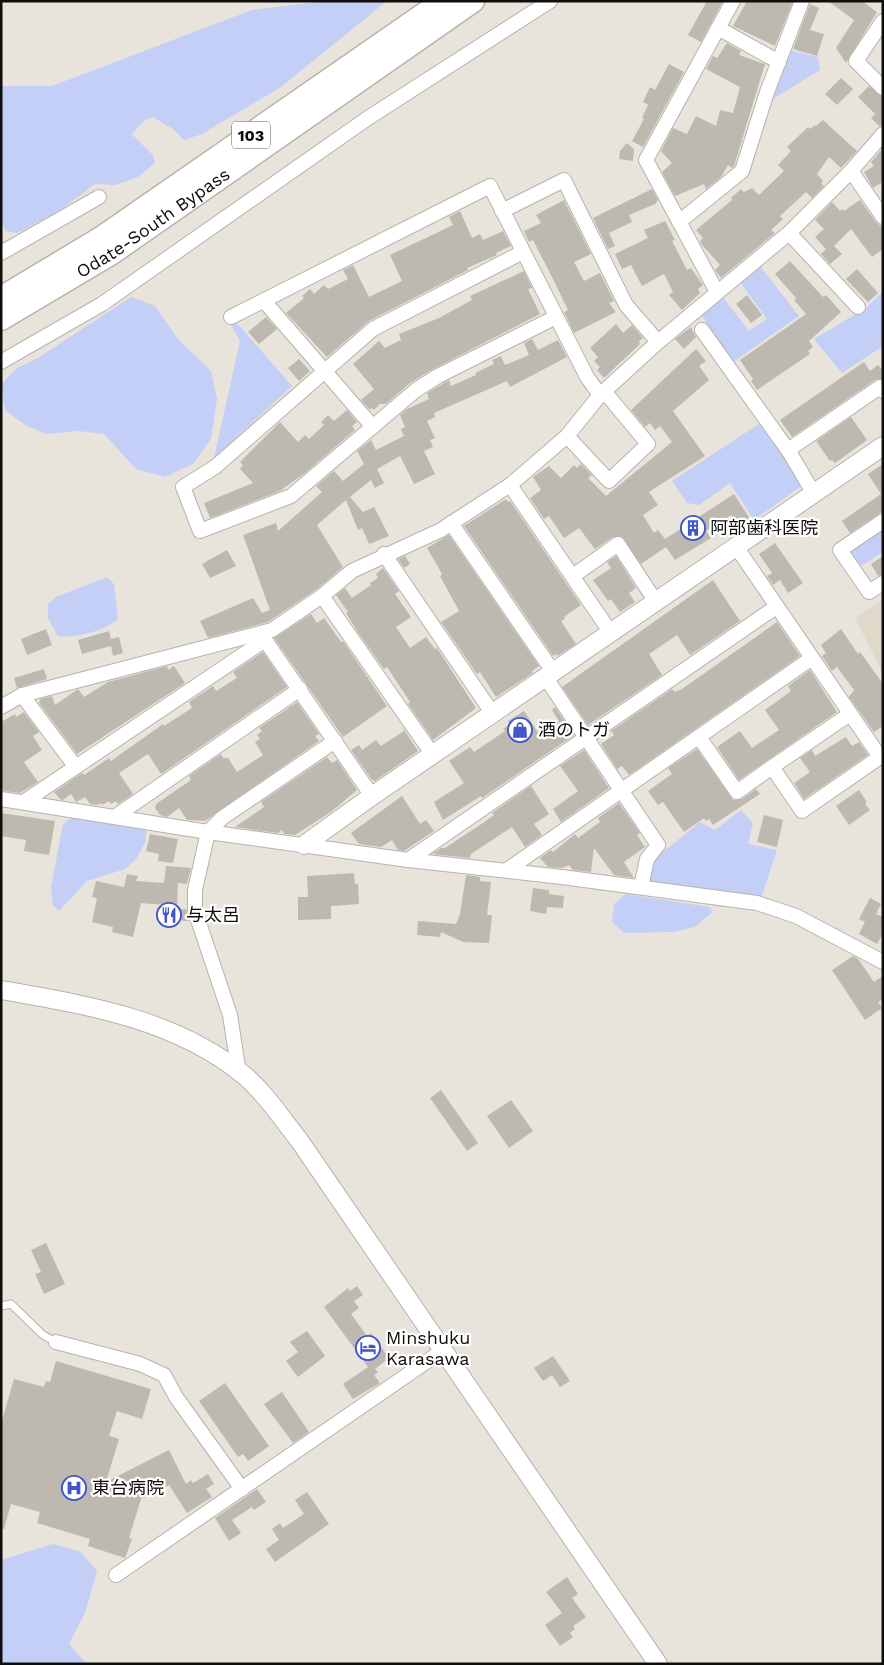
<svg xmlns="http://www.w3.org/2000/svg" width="884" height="1665" font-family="'Work Sans','Noto Sans JP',sans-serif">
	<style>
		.built { fill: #dfd9ca }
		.green { fill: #c3cff6 }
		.building { fill: #bdb9b1 }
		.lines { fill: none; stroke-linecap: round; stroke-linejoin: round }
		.service-casing { stroke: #b7b3ab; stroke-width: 9 }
		.minor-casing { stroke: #b7b3ab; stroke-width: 16 }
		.tertiary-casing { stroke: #b7b3ab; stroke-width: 20 }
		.trunk-casing { stroke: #b7b3ab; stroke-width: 25 }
		.service { stroke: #fff; stroke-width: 7 }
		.minor { stroke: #fff; stroke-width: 14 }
		.tertiary { stroke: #fff; stroke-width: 18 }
		.trunk { stroke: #fff; stroke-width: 22 }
		.labels { text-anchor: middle; stroke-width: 4.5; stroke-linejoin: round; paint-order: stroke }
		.shield { fill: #fff; stroke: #575654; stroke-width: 1 }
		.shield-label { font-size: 16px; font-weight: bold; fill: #0f0e0b }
		.street-label { font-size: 18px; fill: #0f0e0b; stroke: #fff }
		.poi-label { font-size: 18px; fill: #0f0e0b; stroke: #fff; text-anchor: start }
	</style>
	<rect width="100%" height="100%" fill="#e8e4dc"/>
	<path class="built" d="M883,599V674L855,618Z"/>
	<g class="green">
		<path d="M326,1H387L281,87L202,134L184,140L173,129L153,117L144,121L132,134L153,155L155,163L138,177L116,185L95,184L59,211L17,233L6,231L1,224V86H52L252,10Z"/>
		<path d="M788,50L818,57L820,70L771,100Z"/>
		<path d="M760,266L799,316L733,362L700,313L722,296L749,331L767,319L740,282Z"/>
		<path d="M883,292V346L842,373L814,339L866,308Z"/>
		<path d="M131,297L155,306L179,340L211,371L217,399L211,439L193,464L165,477L136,469L104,434L78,431L46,434L25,425L5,410L1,385L17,368L38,358Z"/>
		<path d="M236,322L292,386L214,458L240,341L231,325Z"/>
		<path d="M762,422L803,485L754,520L730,483L699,505L687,503L672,481Z"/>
		<path d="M883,528V552L861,566L850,551Z"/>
		<path d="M107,577L114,584L118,618C109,630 73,639 58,636L48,618V604L56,597Z"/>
		<path d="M741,810L753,823L748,844L777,850L762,896L648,882L653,860L700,822L715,830Z"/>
		<path d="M71,818L146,828V841L136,859L125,869L87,881L59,911L53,905L51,887L63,824Z"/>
		<path d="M626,894L710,907L712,912L695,927L673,932L624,933L612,922L614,904Z"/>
		<path d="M53,1544L81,1552L97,1571L85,1613L69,1644L87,1664H1V1560Z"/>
	</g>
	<g class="building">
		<path d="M707,1H723L701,42L688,35Z"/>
		<path d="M747,1H793L775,46L733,26Z"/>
		<path d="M828,1H862L877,12L846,63L836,48L854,20Z"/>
		<path d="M810,4L819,8L810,30L824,34L817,56L793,49Z"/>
		<path d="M727,43L741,51L739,55L765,64L734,166L732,168L728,165L721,177L706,189L704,184L675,196L662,172L672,163L661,151L673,128L687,134L696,116L716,126L720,110L733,113L740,87L706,69L713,56L717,58Z"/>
		<path d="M669,64L684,72L643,147L632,141L644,119L642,118L648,105L643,102L650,87L655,90Z"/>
		<path d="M841,78L853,89L837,105L825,94Z"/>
		<path d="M869,86L883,97V125L879,126L871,118L875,114L858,97Z"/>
		<path d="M823,120L857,151L841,168L829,157L817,174L823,181L821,183L824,186L812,198L806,192L780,216L783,219L771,230L775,233L721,278L715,270L720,265L702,245L700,241L703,238L696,230L732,200L731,198L741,189L744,192L752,188L759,195L784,171L778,165L791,151L787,147L808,127L810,129L815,125L816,126Z"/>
		<path d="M627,143L634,149L633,161L619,159L620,151Z"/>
		<path d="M883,148V182L873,188L864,172L874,166L871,162Z"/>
		<path d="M652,189L658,200L655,204L629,215L632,222L609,233L615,246L608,249L593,218Z"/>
		<path d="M564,200L591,254L574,262L584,281L600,273L614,301L609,303L616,312L574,333L564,312L568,310L553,279L533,240L529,242L524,231L541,223L536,215Z"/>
		<path d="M860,200L876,222L883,228V249L872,257L851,229L834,246L842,254L830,264L821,254L826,249L815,237L824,229L815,220L832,202L840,211L842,209L844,211Z"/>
		<path d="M460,211L472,238L480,234L483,240L503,231L511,246L496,253L497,255L467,268L468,270L369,321L327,357L286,313L304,298L302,296L310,289L314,294L324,285L328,289L348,279L343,270L353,265L369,297L402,281L390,255L453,225L449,217Z"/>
		<path d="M665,221L675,240L672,241L687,270L691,268L703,285L698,289L700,293L682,310L669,295L673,292L664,274L642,286L631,265L622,269L615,254L648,238L644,230Z"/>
		<path d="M790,261L823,297L826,295L841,312L809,341L813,347L808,351L810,354L757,390L751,381L753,379L740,360L806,314L794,300L796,298L775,274Z"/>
		<path d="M857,269L878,293L868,302L846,279Z"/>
		<path d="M524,271L532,288L528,289L540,314L433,369L410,383L386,404H380L374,410L372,408L370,410L361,400L374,389L353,364L379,341L385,348L401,340L399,334L439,318L472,300L470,296Z"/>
		<path d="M747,295L762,315L751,323L736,304Z"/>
		<path d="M266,317L277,329L259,344L248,332Z"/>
		<path d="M616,324L623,333L632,325L643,338L639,341L640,344L604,378L597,370L600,367L594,361L598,357L590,348Z"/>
		<path d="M691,327L696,337L684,349L675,339Z"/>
		<path d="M532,339L538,350L558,340L567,357L510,387L507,381L434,413L435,417L427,421L435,438L430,440L433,447L424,451L435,474L414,484L400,456L377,469L384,483L375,488L371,480L350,497L363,512L374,507L389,536L369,544L362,528L358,530L346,500L317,525L343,567L317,589L268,622L208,638L200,621L253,598L262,613L270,610L243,535L276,523L278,531L322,492L316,486L334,471L343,481L364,464L357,451L371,440L376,450L404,436L401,429L405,427L400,415L407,409L429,399L427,393L449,380L451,386L476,375L475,373L494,364L492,360L501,356L505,365L529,355L524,343Z"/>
		<path d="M696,349L706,361L699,366L709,380L673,411L705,456L649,492L658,505L643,515L654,533L658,530L665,539L734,494L752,522L741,530L731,515L706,531L711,538L675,560L666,547L641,564L621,536L613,537L595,549L579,528L564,538L549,516L544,519L530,498L541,490L533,477L549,466L561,478L574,465L577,468L581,464L592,475L588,478L606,496L672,442L660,426L655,430L650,423L645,427L631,410Z"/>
		<path d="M299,359L310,371L299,381L288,368Z"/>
		<path d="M864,362L870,371L878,365L883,371V379L875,380L792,437L780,420Z"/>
		<path d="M347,410L357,422L352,426L355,430L305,473L280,491L210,518L204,503L253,483L240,469L243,465L240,462L280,422L298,442L305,435L309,439L324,425L321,422L328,415L334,421Z"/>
		<path d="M851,417L867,440L835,463L832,460L830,461L816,441L809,446Z"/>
		<path d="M883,464V511L850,533L842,521L881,494L868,474Z"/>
		<path d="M506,499L508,502L510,501L581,605L564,617L565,619L561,621L576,644L557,656L556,654L553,656L464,526Z"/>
		<path d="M449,535L539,666L532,671L533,673L496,697L480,672L477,674L441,622L459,611L440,576L442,575L441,572L427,548Z"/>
		<path d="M775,543L803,583L788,593L780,580L773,585L767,576L772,573L759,554Z"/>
		<path d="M227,550L236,566L210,578L202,564Z"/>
		<path d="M405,556L410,564L404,568L398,559Z"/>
		<path d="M616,556L636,588L629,593L635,602L620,612L611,599L608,601L593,580L611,568L607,562Z"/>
		<path d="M883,556V574L878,576L871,564Z"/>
		<path d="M383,568L399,591L395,594L411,617L396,627L410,648L426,637L435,649L437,648L476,708L433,740L408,704L410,702L387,667L384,669L357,631L346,613L348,612L336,595L345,588L352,598L371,585L370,583L378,578L376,574Z"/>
		<path d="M713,580L740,621L690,655L677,635L649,654L662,675L588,725L562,687Z"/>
		<path d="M311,614L317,623L324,618L341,642L343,641L387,706L343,737L274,638Z"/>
		<path d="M777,622L800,656L629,775L622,766L617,769L601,744L614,735L611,731L672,689L675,692L682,689Z"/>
		<path d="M46,629L52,645L27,655L21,639Z"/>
		<path d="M841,629L858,654L860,652L883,684V726L874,732L849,697L854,690L837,667L832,671L822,656L826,653L821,645Z"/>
		<path d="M109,631L111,639L119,637L123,653L113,656L111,646L82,654L78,640Z"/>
		<path d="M263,652L287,687L161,774L148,754L119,773L133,794L118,804L116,801L111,804L109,801L102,805L101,803L97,805L90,804L85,797L76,802L71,794L63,800L60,799L54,792L82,773L84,775L109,758L111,761L163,724L164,726L192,708L189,702L213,686L216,691L237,678L233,672Z"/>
		<path d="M167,666L168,670L174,666L185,683L77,754L39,703L40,699L52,696L55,705L78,689L84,697L108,682Z"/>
		<path d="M44,669L47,679L17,688L14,678Z"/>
		<path d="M810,670L837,712L739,780L717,747L740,731L752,748L779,730L765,710L791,691L788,686Z"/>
		<path d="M297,702L319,734L315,736L319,741L205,821L187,820L179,808L167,817L160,815L155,808L156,804L191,780L189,776L221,754L223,758H228L237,772L263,755L255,742L260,739L257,735L262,731L259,728Z"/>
		<path d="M555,707L574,735L482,798L481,796L443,820L434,802L464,783L449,761L470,747L474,752L505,731L503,729L510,724L508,721L524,711L539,734L559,721L552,710Z"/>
		<path d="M24,712L39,732L33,736L42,750L24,762L38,782L20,793L4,791L1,786V722L15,714L16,717Z"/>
		<path d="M401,725L418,751L375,781L372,780L351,750L359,745L362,750L376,740L381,746L404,731Z"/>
		<path d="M846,737L852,746L859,742L868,755L804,799L794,783L810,772L800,758L812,750L815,756Z"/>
		<path d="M697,749L733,800L742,799L756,789L760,794L713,825L709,819L706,821L704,818L684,832L663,802L658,805L648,791L672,774L668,768Z"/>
		<path d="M584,750L609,788L561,822L553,809L578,791L560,766Z"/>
		<path d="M327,757L332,763L337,760L357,790L331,812L295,835L284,834L282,830L278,833L235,827L264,807L261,802Z"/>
		<path d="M538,781L531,786L549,814L534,824L542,835L525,847L512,827L471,854L470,858L432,854L441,848H445L483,823L494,815L492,813Z"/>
		<path d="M859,790L867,802L865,804L870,810L849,825L836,806Z"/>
		<path d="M402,796L420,824L426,820L434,831L404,851L398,850L392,840L381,847L359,844L351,833Z"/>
		<path d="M619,803L640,833L637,835L645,847L624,862L634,878L614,875L594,848L591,872L573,870L569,865L562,868L548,867L540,858L551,850L553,852L575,834L578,838L600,822L598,818Z"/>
		<path d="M1,813L55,821L49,855L24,851L26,840L1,836Z"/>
		<path d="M764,815L783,820L777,847L757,842Z"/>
		<path d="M150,834L178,839L173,863L158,861L159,854L146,851Z"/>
		<path d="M166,866L191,868L187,884L178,883L177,906L141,903L133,937L112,932L113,927L92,922L97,898L92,897L96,881L124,887L127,874L138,876L136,881L164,883Z"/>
		<path d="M354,873L355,884H358L359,904L331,906V919L298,920V897H308L307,876Z"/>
		<path d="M466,875L480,877V881L491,882L487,915H492L489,943L463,942L441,932L440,937L417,935L418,921L456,924L460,914Z"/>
		<path d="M533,888L549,890V894L564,896L563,908L547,907L546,914L530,911Z"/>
		<path d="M870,898L881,904L876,914L883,917V933L877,944L859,934L865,922L859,919Z"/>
		<path d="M186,909L189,921H183L169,911Z"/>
		<path d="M853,956L858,959L874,982L883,976V999L878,1002L882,1008L865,1020L832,970Z"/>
		<path d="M441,1090L478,1143L467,1151L430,1098Z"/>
		<path d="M511,1100L533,1131L509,1148L487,1116Z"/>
		<path d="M46,1243L65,1284L44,1294L35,1274L41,1272L31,1250Z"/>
		<path d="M357,1286L363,1295L354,1301L359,1308L351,1314L367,1336L371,1333L389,1358L375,1369L378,1372L374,1375L380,1383L353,1399L343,1384L368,1367L324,1307L348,1288L350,1291Z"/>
		<path d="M307,1331L325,1356L298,1377L286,1361L298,1352L290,1342Z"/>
		<path d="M553,1356L570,1381L560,1387L552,1375L543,1381L534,1368Z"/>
		<path d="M56,1361L151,1389L142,1419L117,1411L109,1436L119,1439L106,1482L169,1450L186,1484L191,1480L193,1483L208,1474L214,1484L206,1489L212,1497L187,1513L169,1485L143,1498L142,1496L129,1538L132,1539L125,1558L88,1546L90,1539L37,1523L40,1512L11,1504L4,1529H1V1424L14,1379L44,1387L46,1381L50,1382Z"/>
		<path d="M225,1383L269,1446L248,1461L243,1454L238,1457L199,1401Z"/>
		<path d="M282,1392L309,1432L293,1443L264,1404Z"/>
		<path d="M257,1489L266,1502L254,1510L252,1507L232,1520L241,1533L229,1541L215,1518Z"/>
		<path d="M307,1492L329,1524L275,1562L266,1549L279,1540L272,1529L280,1523L283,1528L304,1514L295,1500Z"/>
		<path d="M567,1577L578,1594L572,1598L586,1617L573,1626L575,1629L570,1633L573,1637L560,1646L545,1625L562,1613L546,1592Z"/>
	</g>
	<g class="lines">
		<defs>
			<path id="service" d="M1,1306L11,1304L43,1335L56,1342"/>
			<g id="minor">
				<path d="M883,21L856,61L883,88"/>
				<path d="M718,28L779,62"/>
				<path d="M851,171L883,217"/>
				<path d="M502,211L564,180L626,305L658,342"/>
				<path d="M679,222L742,171L767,92L802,1"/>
				<path d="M789,233L858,307"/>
				<path d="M523,252L373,329L215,467L183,487L200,531L291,496L416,390L438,376L556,317"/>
				<path d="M1,253L99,197"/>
				<path d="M717,292L646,160L733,1"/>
				<path d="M264,301L373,427"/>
				<path d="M231,317L490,186L587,377L600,395"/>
				<path d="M702,330L790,453L814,494"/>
				<path d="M1,362L102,304L368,118L550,1"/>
				<path d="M567,436L609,481L648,444L604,391"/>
				<path d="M788,450L880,387L883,391"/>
				<path d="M510,485L611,633"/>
				<path d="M883,521L840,550L869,592L883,583"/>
				<path d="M451,523L554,673"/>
				<path d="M384,554L493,714"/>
				<path d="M573,576L618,544L656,602"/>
				<path d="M322,596L433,755"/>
				<path d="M546,678L658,845L647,859L641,887"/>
				<path d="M22,695L75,766"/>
				<path d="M1,707L22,695L272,630L322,596L352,571L441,530L510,485L567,436L600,395L658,342L789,233L851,171L883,134"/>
				<path d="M699,737L737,792L772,767L802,811L880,757L737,548"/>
				<path d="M772,767L850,714"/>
				<path d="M1,799L208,832L408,860L562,877L757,903L796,916L883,962"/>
				<path d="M25,801L265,640L372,796"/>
				<path d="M116,816L300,689"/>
				<path d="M408,860L776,607"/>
				<path d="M507,870L812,658"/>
				<path d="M239,1073L230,1015L195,911V890L208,832L222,818L335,741"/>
				<path d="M56,1342L140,1364L164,1375L176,1397L242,1489"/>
				<path d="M116,1575L442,1351"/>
			</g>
			<g id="tertiary">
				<path d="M304,845L372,796L883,446"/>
				<path d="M1,990C87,1005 176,1019 245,1076C266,1094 282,1119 299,1140L658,1664"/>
			</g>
			<g id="trunk">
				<path d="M1,298L101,238L443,1"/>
				<path id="s1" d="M1,319L112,253L473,1"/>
			</g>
		</defs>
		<use href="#service" class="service-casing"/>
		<use href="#minor" class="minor-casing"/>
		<use href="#tertiary" class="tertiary-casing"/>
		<use href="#trunk" class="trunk-casing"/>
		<use href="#service" class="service"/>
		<use href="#minor" class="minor"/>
		<use href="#tertiary" class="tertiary"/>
		<use href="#trunk" class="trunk"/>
	</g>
	<defs>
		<symbol id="building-ring" viewBox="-11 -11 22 22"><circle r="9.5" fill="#fff" stroke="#4256c9" stroke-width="1.5"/><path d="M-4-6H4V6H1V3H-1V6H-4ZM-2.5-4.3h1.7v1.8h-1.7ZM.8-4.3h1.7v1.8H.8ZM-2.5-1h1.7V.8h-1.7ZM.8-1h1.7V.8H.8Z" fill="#4256c9"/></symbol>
		<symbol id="shop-ring" viewBox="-11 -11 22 22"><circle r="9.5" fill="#fff" stroke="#4256c9" stroke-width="1.5"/><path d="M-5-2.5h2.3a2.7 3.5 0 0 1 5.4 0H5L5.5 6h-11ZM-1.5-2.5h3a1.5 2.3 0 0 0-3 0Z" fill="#4256c9"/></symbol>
		<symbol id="restaurant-ring" viewBox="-11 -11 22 22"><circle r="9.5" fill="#fff" stroke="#4256c9" stroke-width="1.5"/><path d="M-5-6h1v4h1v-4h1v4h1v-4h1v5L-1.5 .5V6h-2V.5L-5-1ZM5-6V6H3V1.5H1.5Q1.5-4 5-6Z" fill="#4256c9"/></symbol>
		<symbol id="hotel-ring" viewBox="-11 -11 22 22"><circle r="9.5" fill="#fff" stroke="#4256c9" stroke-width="1.5"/><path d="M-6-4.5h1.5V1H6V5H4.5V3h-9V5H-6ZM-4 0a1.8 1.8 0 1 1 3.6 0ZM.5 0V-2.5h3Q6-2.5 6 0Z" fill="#4256c9"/></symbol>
		<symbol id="hospital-ring" viewBox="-11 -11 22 22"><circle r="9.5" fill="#fff" stroke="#4256c9" stroke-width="1.5"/><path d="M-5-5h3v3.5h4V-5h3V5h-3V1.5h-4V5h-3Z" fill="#4256c9"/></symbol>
	</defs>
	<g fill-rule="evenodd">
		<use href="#building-ring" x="679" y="514" width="28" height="28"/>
		<use href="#shop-ring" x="506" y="716" width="28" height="28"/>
		<use href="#restaurant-ring" x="155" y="901" width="28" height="28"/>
		<use href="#hotel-ring" x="354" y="1334" width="28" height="28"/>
		<use href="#hospital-ring" x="60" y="1474" width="28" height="28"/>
	</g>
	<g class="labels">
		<rect class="shield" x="232" y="121.5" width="38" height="27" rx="4"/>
		<g class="shield-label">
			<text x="251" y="141">103</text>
		</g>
		<g class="street-label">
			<text dy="6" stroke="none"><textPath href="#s1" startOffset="180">Odate-South Bypass</textPath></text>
		</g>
		<g class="poi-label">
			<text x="710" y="534">阿部歯科医院</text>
			<text x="538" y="736">酒のトガ</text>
			<text x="186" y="921">与太呂</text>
			<text x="386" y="1344">Minshuku<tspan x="386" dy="21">Karasawa</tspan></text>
			<text x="92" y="1494">東台病院</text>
		</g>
	</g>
	<rect width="884" height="1665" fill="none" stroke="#0f0e0b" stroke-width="5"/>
</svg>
